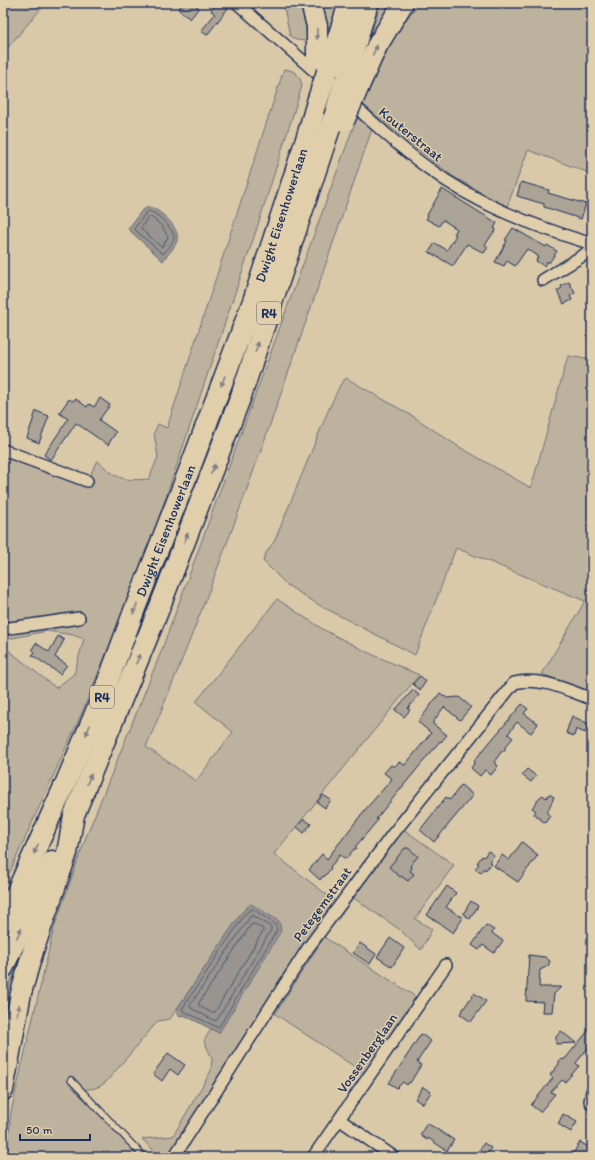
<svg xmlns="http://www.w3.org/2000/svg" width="595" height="1160" font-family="Itim,sans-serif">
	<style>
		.green { fill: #bdb29d; stroke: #6c707e }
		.water { fill: #989590; stroke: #666c7c }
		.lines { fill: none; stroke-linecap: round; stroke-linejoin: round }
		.shore { stroke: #4d5872; stroke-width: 1 }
		.building { fill: #aaa396; stroke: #1b2f5e }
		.lane-casing { stroke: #1b2f5e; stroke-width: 8 }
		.street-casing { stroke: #1b2f5e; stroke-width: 14 }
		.highway-casing { stroke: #1b2f5e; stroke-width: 23 }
		.lane { stroke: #e1cfac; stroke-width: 5.5 }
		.street { stroke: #e1cfac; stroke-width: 11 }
		.highway { stroke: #e1cfac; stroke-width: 20 }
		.highway-bridge-casing { stroke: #1b2f5e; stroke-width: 23; stroke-linecap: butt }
		.highway-bridge { stroke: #e1cfac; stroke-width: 20 }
		.oneway { fill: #7e7f85 }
		.labels { text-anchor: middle; stroke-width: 3; stroke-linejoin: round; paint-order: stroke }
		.shield { fill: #e1cfac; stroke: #565f75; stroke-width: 1 }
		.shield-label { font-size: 13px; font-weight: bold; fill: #1b2f5e }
		.street-label { font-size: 14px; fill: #1b2f5e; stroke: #e1cfac }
	</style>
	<rect width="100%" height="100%" fill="#d9c9a9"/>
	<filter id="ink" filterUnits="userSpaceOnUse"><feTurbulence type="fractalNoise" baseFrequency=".025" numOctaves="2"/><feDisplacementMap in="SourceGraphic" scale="8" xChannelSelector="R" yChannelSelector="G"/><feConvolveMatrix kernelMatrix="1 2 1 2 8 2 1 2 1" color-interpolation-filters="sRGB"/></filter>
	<g filter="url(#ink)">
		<g class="green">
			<path d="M3,3H46L3,53Z"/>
			<path d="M283,3H301L306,28L307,41L296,40L290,36Z"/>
			<path d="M316,3H338L325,45Z"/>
			<path d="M381,3H396L364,55Z"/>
			<path d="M419,3H592V174L528,150L507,207L454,177L418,150L361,103L378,63L405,21Z"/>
			<path d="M284,69C295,70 300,75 302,86L256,231L145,559L84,708L3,887V646L56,688L74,674L84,639L73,635L47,631L3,640V454L86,485L97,460C117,479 121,481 149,479L158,457L154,433L158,424L167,428Z"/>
			<path d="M357,117L372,129C301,336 232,545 146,747L196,781L233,732L196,702L277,599L324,630L367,652L419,675L274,854L335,901C276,985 222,1071 167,1157H160L142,1139L173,1136L211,1071L212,1058L204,1041L211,1029L219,1033L251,904L242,912L170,1019L158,1021L106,1082C99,1088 91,1090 81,1089L141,1157H7L11,1112L54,928L86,837L161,652Z"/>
			<path d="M568,356L592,360V693L542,674L585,601L456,548L415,655L319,605L287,585L263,561L266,553L275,540L328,411L340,385L346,378L414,417L456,445L531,488Z"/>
			<path d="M403,829L454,865L415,919L432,929L421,950L399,929L352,897Z"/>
			<path d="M324,937L416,997L364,1073L275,1014Z"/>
			<path d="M23,950L3,1066V1001Z"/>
		</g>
		<g class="water">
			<path d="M149,207C159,208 181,229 177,240C176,247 167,255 163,261L128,229L142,210Z"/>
			<path d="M251,904L279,921L281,931L219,1033L184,1015L180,1016L176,1011L242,912Z"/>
		</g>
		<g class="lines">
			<g class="shore">
				<path d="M149,211C156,212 175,230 174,238C173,243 166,251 163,254L134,229L145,214Z"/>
				<path d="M148,217H151L162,226L168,237L162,247L160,246L141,229Z"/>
				<path d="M253,909L275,924L277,930L219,1027H217L183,1011L182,1009L245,914L251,909Z"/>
				<path d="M251,916H253L271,927V930L217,1020L215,1021L191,1008L190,1006Z"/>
				<path d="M252,924H254L263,929V931L215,1012L212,1013L199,1006V1003Z"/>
			</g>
		</g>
		<g class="building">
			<path d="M184,3H193L199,8L190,19L178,9Z"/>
			<path d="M217,3H223L229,7L207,35L201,31L215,14L211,11Z"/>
			<path d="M521,182L549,190L548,193L586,204L581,219L544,207V204L517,196Z"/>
			<path d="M442,189L497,223L494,228L496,229L485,245L488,247L484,253L467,244L453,266L429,252L435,243L447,250L456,235L454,234L457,229L443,220L439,226L426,219L428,216L427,215Z"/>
			<path d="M513,228L546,247L547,245L557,251L549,263L547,261L544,266L536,261L538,256L527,249L515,266L507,261L504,266L495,262L507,241L505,240Z"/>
			<path d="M569,282L575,293L570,296L572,300L564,304L557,291L562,288L561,286Z"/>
			<path d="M100,398L110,405L99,420L116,432L108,445L76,423L51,460L44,455L68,419L59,413L69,399L72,401L76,399L87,407L89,404L94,407Z"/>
			<path d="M36,411L49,416L39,443L27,438Z"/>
			<path d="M58,636L64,640L55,657L67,665L60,674L32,655L35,652L32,649L36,643L49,652Z"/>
			<path d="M420,676L426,681L420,690L413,684Z"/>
			<path d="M413,690L419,695L408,708L410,710L404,717L395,710Z"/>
			<path d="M440,693L447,698L459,697L471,707L460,720L444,707L433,722V724L447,735L441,742L440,741L376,819L378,820L356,846V849H354L346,859L340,855L330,867L331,868L324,877L323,876L320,880L309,870L322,854L327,859L364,811L392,779L384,773L391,765L394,767L399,762L405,765L431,733L418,722Z"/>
			<path d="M522,704L528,709L524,713L538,724L531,733L517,722L508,734L513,738L505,747V751H502L494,762L498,766L491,775L485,770L480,776L471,768L475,762L474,761Z"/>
			<path d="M572,716L589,724L585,733L576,729L574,736L566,733Z"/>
			<path d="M527,769L536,776L531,782L522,775Z"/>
			<path d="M461,785L473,795L434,842L420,830L446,797L450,800Z"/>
			<path d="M549,794L554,797L547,813L550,816L545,823L534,814L536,811L532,808L539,798L543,795L546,798Z"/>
			<path d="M323,795L331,800L325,808L317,802Z"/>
			<path d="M304,819L311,824L304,833L297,827Z"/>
			<path d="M522,842L538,855L518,882L494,866L502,855L509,860Z"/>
			<path d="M405,848H408L418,856L410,866L412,868L410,871L414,874L408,881L401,876L400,877L389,867Z"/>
			<path d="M488,851L494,855L489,862L491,863L486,870L484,868L481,873L475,869L479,864L477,863L482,856L484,857Z"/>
			<path d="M447,886L456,893L446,907L463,918L453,933L427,915Z"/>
			<path d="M471,901L478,906L470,919L463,914Z"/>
			<path d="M486,925L494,930L492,933L503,941L494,953L483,945L479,950L472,945Z"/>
			<path d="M390,938L404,948L392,967L377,957Z"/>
			<path d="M360,943L376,954L370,964L353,953Z"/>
			<path d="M529,955L545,957L550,961L548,966L540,970L539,987H561L554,994L552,1012H542L543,1002L526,1001Z"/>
			<path d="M474,993L486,1001L471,1022L460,1014Z"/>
			<path d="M592,1026V1051L588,1048L576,1063L579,1066L565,1082L562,1080L551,1092L555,1094L540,1112L531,1105L553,1078L550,1075L559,1064V1060L565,1059Z"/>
			<path d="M561,1031L576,1043L556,1044V1037Z"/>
			<path d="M421,1034L431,1041L417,1062L421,1065L410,1083L409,1082L407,1085L403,1082L397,1088L389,1083Z"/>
			<path d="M168,1053L185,1065L178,1075L170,1069L162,1081L153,1074Z"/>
			<path d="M423,1087L431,1092L423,1104L415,1099Z"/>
			<path d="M563,1114L577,1122L571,1132L558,1124Z"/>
			<path d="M427,1123L454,1140L447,1151L428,1138L427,1140L420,1135Z"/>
			<path d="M580,1142L592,1149V1157H571Z"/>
			<path d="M484,1143L491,1148L485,1157H475Z"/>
		</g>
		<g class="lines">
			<defs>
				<path id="lane" d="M71,1080L144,1157"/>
				<g id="street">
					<path d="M237,3L318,74"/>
					<path d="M349,101C375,124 400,148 428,168C478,205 533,226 592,244"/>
					<path d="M543,280L592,250"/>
					<path d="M3,450L87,481"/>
					<path d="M3,629L79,618"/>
					<path d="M592,1091L590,1101L592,1104"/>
					<path d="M340,1120L394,1157"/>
					<path d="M174,1157L308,948L392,835L514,683C540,676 567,690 592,699"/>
					<path d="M313,1157L446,965"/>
				</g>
				<g id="highway">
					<path d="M311,3L317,26V65"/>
					<path d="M327,72L349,3"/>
					<path d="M344,83L368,3"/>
					<path d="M359,86L377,46L403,3"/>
					<path id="s1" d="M3,922L66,782L102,697L134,611L190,468L253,301L308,133L317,102"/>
					<path d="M3,968L52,861"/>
					<path d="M3,1090L21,993L33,951L67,853L74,815L155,619L241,396L333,119"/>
				</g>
			</defs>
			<use href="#lane" class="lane-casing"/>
			<use href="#street" class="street-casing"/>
			<use href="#highway" class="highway-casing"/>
			<use href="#lane" class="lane"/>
			<use href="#street" class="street"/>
			<use href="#highway" class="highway"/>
			<defs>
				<g id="highway-bridge">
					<path d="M317,102L327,72"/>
					<path d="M334,117L344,83"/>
					<path d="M344,121L359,86"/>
				</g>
			</defs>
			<use href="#highway-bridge" class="highway-bridge-casing"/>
			<use href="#highway-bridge" class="highway-bridge"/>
		</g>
		<defs><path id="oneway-solid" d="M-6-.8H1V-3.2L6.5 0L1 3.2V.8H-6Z"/></defs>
		<g class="oneway">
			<use href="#oneway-solid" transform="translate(317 34) rotate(88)"/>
			<use href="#oneway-solid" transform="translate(375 50) rotate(-65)"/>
			<use href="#oneway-solid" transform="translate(257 347) rotate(-72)"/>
			<use href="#oneway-solid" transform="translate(223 381) rotate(111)"/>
			<use href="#oneway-solid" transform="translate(213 469) rotate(-69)"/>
			<use href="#oneway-solid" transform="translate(186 538) rotate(-69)"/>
			<use href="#oneway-solid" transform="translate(135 609) rotate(111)"/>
			<use href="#oneway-solid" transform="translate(138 659) rotate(-67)"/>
			<use href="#oneway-solid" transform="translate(88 730) rotate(113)"/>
			<use href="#oneway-solid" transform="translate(89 779) rotate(-67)"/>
			<use href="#oneway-solid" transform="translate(36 849) rotate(114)"/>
			<use href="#oneway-solid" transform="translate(19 933) rotate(-66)"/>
			<use href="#oneway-solid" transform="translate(18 1010) rotate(-78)"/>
		</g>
	</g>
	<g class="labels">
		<g class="shield">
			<rect x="257" y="302" width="24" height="22" rx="3"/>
			<rect x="90" y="686" width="24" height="22" rx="3"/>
		</g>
		<g class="shield-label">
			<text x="269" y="318">R4</text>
			<text x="102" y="702">R4</text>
		</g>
		<g class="street-label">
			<text transform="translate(411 134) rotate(39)" y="5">Kouterstraat</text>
			<text dy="5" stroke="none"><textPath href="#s1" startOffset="760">Dwight Eisenhowerlaan</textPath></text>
			<text dy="5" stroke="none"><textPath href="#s1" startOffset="424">Dwight Eisenhowerlaan</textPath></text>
			<text transform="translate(322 904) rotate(-54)" y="5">Petegemstraat</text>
			<text transform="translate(367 1053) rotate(-55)" y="5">Vossenberglaan</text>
		</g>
	</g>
	<rect width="595" height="1160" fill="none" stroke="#e1cfac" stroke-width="16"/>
	<rect x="8" y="8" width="579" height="1144" fill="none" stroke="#1b2f5e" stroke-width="1.5" filter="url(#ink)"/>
	<path d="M20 1134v6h70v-6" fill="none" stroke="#1b2f5e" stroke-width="2"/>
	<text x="26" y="1134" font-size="12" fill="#1b2f5e" stroke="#e1cfac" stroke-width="3" paint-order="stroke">50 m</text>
</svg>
